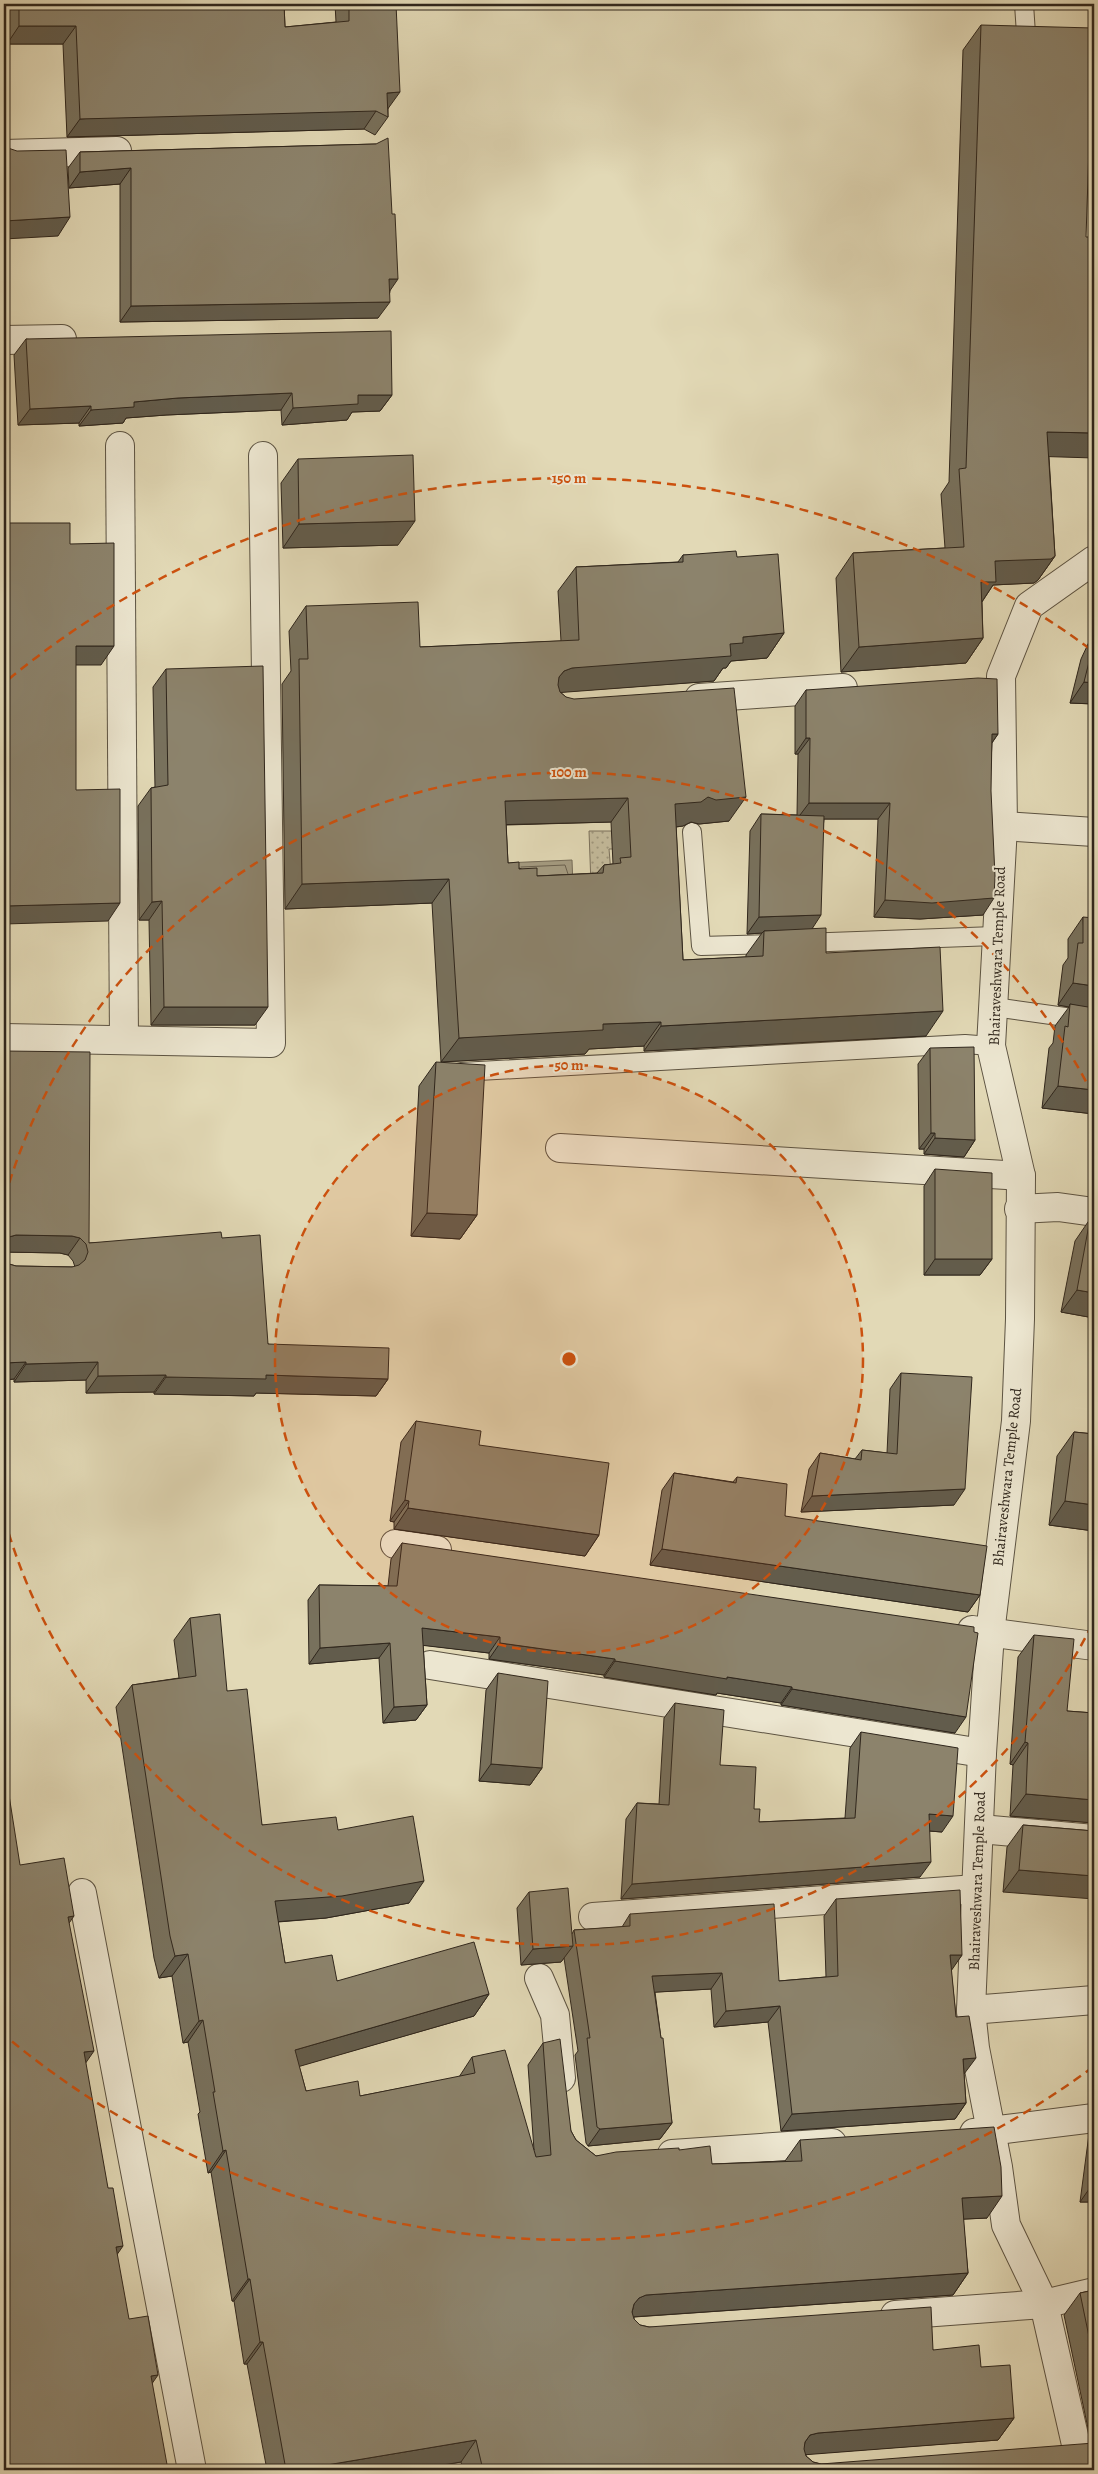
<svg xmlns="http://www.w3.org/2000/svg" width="1098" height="2474" font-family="Alegreya,serif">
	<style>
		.grass { fill: url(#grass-dots); stroke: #7a705c }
		.water { fill: #a59c82; stroke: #766d59 }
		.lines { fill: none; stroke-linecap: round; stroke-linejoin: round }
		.shore { stroke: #6a614f; stroke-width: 1 }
		.service-casing { stroke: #5c5342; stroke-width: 20 }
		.minor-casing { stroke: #5c5342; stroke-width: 30 }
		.service { stroke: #ece6d0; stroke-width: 18 }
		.minor { stroke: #ece6d0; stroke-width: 28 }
		.wall { fill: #78715d; stroke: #2f261c; fill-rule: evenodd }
		.shaded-wall { fill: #625c4c; stroke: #2f261c }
		.building { fill: #8c836c; stroke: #2f261c; fill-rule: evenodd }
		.ring { fill: none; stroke: #cc510e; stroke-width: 2.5; stroke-dasharray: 9 6 }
		.labels { text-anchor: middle; stroke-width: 4; stroke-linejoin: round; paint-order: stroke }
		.street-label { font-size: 15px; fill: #2f261c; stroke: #ece6d0 }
		.centre { fill: #cc510e; stroke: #ece6d0; stroke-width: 2.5 }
		.ring-label { font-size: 15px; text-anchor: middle; font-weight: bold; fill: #cc510e; stroke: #ece6d0; stroke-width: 4; stroke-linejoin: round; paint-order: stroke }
	</style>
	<defs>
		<pattern id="grass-dots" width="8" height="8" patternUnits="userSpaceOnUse" patternTransform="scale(1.25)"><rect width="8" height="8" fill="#c4bb9c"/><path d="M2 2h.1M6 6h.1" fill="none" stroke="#a0987e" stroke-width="1.8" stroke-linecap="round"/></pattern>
	</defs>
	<rect width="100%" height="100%" fill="#e2d9b6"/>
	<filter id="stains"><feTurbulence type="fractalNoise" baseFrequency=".004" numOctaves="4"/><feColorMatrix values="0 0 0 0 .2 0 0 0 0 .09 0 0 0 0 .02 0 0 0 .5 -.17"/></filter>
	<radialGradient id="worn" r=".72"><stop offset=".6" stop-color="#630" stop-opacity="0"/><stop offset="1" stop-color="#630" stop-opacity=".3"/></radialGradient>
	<path class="grass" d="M589,831H661L636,849H609L611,873L591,885Z"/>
	<path class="water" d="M572,860L573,886L506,889L505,863Z"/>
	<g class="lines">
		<path class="shore" d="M521,867L565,865L568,874"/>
		<defs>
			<g id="service">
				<path d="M1024,4L1026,34"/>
				<path d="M692,832L701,946L776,944"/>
				<path d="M802,943L995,936"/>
				<path d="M994,1007L1094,1021"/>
				<path d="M461,1072L965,1044L991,1046"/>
			</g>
			<g id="minor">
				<path d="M4,154L117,151"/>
				<path d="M4,340L62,339"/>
				<path d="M120,446L124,1040"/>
				<path d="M699,698L843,688"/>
				<path d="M1003,826L1094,832"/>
				<path d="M4,1038L271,1043L263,456"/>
				<path d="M560,1148L1021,1176"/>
				<path d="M1019,1209L1058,1207L1094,1212"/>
				<path d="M395,1544L437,1550"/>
				<path d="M972,1630L1094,1646"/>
				<path d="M430,1665L982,1753"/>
				<path d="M980,1829L1094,1839"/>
				<path d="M82,1893L192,2470"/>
				<path d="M593,1917L976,1889"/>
				<path d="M539,1978L555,2015L561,2078"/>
				<path d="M971,2010L1094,2000"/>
				<path d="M974,2133L1094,2118"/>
				<path d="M672,2154L832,2143"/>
				<path d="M895,2315L1044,2304L1094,2292"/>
				<path d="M1077,2449L1044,2304L1006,2225L998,2167L975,2048L971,2010L982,1753L990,1633L1016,1421L1020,1319L1021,1176L991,1046L1003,826L1001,676L1029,606L1094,560"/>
			</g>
		</defs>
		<use href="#service" class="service-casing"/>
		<use href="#minor" class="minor-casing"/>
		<use href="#service" class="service"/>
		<use href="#minor" class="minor"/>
	</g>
	<g class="wall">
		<path d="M7,4H284L285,27L336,22L335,4H396L388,109V117L375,135L364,129L67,137L63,44H7Z"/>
		<path d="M981,25L1049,457L1055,556L1038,580L1034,583L993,585L982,602L983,638L966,663L841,672L836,578L853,553L945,548L941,494L949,482L963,50Z"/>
		<path d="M376,144L390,292L378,318L120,322V184L69,188L68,168L80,152Z"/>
		<path d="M26,339L392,395L380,411L352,412L347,420L282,425L281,410L166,415L126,418L123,423L79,426V423L18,425L14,355Z"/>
		<path d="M298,459L398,545L283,548L281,483Z"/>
		<path d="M683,555L737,557L784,633L767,658L731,661L726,668H723L714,681L560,692L566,697L729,821L699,824L691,822L683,826L676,827L683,960L746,957V955L762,933L747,934L750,831L761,814L797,815L798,754H795V706L806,690L998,734L992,743L983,915L920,919L874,917L878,819H824L812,929L826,953L926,1036L644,1051V1046L589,1049L585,1054L441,1062L432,903L285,909L282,684L291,671L289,631L306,606L420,647L561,641L558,591L576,567L678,562ZM611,822L613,864L604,865L597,873L537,876L508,863L506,825Z"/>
		<path d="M1094,635V704L1070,703L1081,659L1089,642Z"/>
		<path d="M166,669L255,1025H151L149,920H139L138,806L151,788L155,787L153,687Z"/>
		<path d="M1083,917L1094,1114L1042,1108L1049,1048L1053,1043L1055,1026L1069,1007L1058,1005L1063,965L1068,958V939Z"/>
		<path d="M930,1048L975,1140L964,1157L924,1154V1149H919L918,1064Z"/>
		<path d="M4,1051L89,1243L222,1238L268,1344L388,1379L376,1396L256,1393L254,1396L154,1394V1392L86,1393V1380L14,1382V1379L4,1380V1259L9,1264L16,1266L75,1267L73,1261L68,1255L60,1253L4,1252Z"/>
		<path d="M436,1062L477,1215L460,1239L411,1236L419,1086Z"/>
		<path d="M935,1169L992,1259L980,1275H924V1186Z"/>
		<path d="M1090,1219L1094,1318L1061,1312L1075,1241Z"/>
		<path d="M901,1373L954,1505L801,1512L809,1469L820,1453L855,1459L862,1450L887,1453L890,1389Z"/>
		<path d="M416,1421L479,1445L599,1535L585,1556L394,1529V1522L390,1521L401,1442Z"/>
		<path d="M1074,1432L1094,1434V1531L1049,1525L1057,1456Z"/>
		<path d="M674,1473L733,1482L737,1477L785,1516L980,1595L968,1612L650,1565L662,1490Z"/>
		<path d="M402,1543L955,1733L781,1705V1703L717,1693L716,1695L604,1677V1675L489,1659V1653L423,1645L427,1705L416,1720L383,1723L379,1658L309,1664L308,1600L319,1585L388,1586L391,1559Z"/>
		<path d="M190,1618L227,1691L262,1825L338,1830L409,1903L326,1918L278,1922L285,1963L337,1981L489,1994L474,2016L299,2066L306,2091L360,2096L459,2077L472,2057L534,2150L528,2065L543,2043L571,2131L576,2140L596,2156L679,2150L712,2164L785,2161L800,2140L987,2218L963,2219L968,2273L953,2295L634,2317V2319L640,2325L649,2327L933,2350L981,2367L1014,2418L998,2440L806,2454V2456L813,2462L821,2464L1094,2470H463L461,2462L413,2470H267L247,2364H244L234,2301H232L211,2172L208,2173L198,2114L200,2112L188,2042L183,2043L172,1976L159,1978L154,1958L116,1707L132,1685L179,1678L174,1640Z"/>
		<path d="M1034,1635L1067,1711L1094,1713V1823L1010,1816L1013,1765L1010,1764L1018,1657Z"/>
		<path d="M498,1673L542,1768L530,1785L479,1781L486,1690Z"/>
		<path d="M675,1703L720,1765L754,1809L759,1822L845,1818L850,1748L861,1732L942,1832L929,1831L920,1877L621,1899L626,1819L637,1803L659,1804L664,1718Z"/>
		<path d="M1023,1825L1094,1831L1003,1892L1007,1847Z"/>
		<path d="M529,1892L572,1934L574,1930L622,1927L630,1914L779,1981L826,1977L824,1916L836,1899L962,1955L951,1970L956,2017L964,2074L966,2103L955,2119L781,2131L768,2022L714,2027L711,1989L655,1992L672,2123L660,2139L588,2146L586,2143L575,2055L578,2051L564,1958L561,1962L521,1965L517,1908Z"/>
		<path d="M1094,2127V2202H1080L1089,2134Z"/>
		<path d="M1094,2290V2433H1089L1064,2315L1080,2293Z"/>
	</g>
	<g class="shaded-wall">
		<path d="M19,26H76L63,44H7Z"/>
		<path d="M400,92L387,110L376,111L364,129L67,137L80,119Z"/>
		<path d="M131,168L120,184L69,188L80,172Z"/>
		<path d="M70,217L58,236L4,239V221Z"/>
		<path d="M389,279H398L387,295Z"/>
		<path d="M390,302L378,318L120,322L131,306Z"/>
		<path d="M292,393L281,410L166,415L126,418L123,423L79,426L91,410L134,402L178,398Z"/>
		<path d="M358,395H392L380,411L352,412L347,420L282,425L293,408Z"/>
		<path d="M91,406L79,423L18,425L30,409Z"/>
		<path d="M1047,432L1094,433V458L1029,456Z"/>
		<path d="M415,521L398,545L283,548L299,524Z"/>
		<path d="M1055,556L1038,580L1034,583L993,585L979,606L964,607L995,561Z"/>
		<path d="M784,633L767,658L731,661L726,668H723L714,681L554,693L559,677L564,671L572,668L730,644L743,637Z"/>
		<path d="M983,638L966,663L841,672L859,647Z"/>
		<path d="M76,646H114L101,665H63Z"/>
		<path d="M1084,682L1094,683V704L1070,703Z"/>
		<path d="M992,734H998L986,751Z"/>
		<path d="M806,738H810L798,754H795Z"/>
		<path d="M708,797H746L729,821L699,824L691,822L683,826L658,829L675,804Z"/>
		<path d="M628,798L611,822L488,825L505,801Z"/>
		<path d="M809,803H890L878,819H797Z"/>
		<path d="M449,879L432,903L285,909L302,884Z"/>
		<path d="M994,898L983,915L920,919L874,917L885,900Z"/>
		<path d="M162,901L149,920H139L152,902Z"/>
		<path d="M120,903L108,921L4,924V906Z"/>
		<path d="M821,915L810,932L764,931L762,933L747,934L759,917Z"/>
		<path d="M1073,983L1094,986V1010L1070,1004L1069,1007L1058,1005Z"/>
		<path d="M164,1007H268L255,1025H151Z"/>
		<path d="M943,1011L926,1036L644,1051L661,1026Z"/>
		<path d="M661,1022L644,1046L589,1049L585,1054L441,1062L459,1038L603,1024Z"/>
		<path d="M1058,1086L1094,1090V1114L1042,1108Z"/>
		<path d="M931,1133H935L924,1149H919Z"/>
		<path d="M935,1138L975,1140L964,1157L924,1154Z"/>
		<path d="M427,1213L477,1215L460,1239L411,1236Z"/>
		<path d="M16,1235L72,1236L80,1238L68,1255L60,1253L4,1252V1242L9,1237Z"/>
		<path d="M935,1259H992L980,1275H924Z"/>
		<path d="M1077,1290L1094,1293V1318L1061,1312Z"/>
		<path d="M26,1362L14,1379L4,1380V1363Z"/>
		<path d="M98,1362L86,1380L14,1382L26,1364Z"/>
		<path d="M166,1375L154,1392L86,1393L98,1376Z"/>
		<path d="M266,1375L388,1379L376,1396L256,1393L254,1396L154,1394L166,1377Z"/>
		<path d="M965,1489L954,1505L801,1512L812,1496Z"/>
		<path d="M405,1500L409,1501L394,1522L390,1521Z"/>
		<path d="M1065,1501L1094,1505V1531L1049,1525Z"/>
		<path d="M408,1508L599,1535L585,1556L394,1529Z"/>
		<path d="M662,1549L980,1595L968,1612L650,1565Z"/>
		<path d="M422,1628L500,1637L489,1653L411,1644Z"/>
		<path d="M390,1643L379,1658L309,1664L320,1648Z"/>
		<path d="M500,1643L615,1659L604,1675L489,1659Z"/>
		<path d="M615,1661L727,1677L792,1687L781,1703L717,1693L716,1695L604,1677Z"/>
		<path d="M792,1689L966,1717L955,1733L781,1705Z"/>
		<path d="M427,1705L416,1720L383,1723L394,1707Z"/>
		<path d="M1025,1742L1028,1743L1013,1765L1010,1764Z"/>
		<path d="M491,1764L542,1768L530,1785L479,1781Z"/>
		<path d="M1026,1794L1094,1800V1823L1010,1816Z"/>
		<path d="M929,1814L953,1816L942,1832L918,1830Z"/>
		<path d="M931,1862L920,1877L621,1899L632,1884Z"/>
		<path d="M1019,1870L1094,1876V1899L1003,1892Z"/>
		<path d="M424,1881L409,1903L326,1918L260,1923L275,1901Z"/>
		<path d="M74,1916L58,1939L68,1917Z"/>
		<path d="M573,1946L561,1962L521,1965L533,1949Z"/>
		<path d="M188,1954L172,1976L159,1978L175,1956Z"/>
		<path d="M950,1955H962L951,1971Z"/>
		<path d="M722,1973L711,1989L641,1993L652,1976Z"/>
		<path d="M489,1994L474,2016L280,2072L295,2050Z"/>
		<path d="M780,2006L768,2022L714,2027L726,2011Z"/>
		<path d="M203,2020L188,2042L183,2043L199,2021Z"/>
		<path d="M94,2051L78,2074L84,2052Z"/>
		<path d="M976,2058L964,2074L963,2059Z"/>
		<path d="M966,2103L955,2119L781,2131L792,2114Z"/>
		<path d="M672,2123L660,2139L588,2146L600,2129Z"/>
		<path d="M226,2150L211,2172L208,2173L223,2151Z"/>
		<path d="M1094,2182V2202H1080Z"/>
		<path d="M1002,2196L987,2218L946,2220L962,2198Z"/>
		<path d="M123,2246L107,2269L116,2247Z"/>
		<path d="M968,2273L953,2295L631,2317L634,2304L639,2298L646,2295Z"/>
		<path d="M248,2279H250L234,2301H232Z"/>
		<path d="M260,2342H263L247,2364H244Z"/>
		<path d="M158,2375L142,2398L151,2376Z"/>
		<path d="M1014,2418L998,2440L802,2455L805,2442L810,2435L818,2433Z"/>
		<path d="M1094,2426V2433H1089Z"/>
		<path d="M476,2440L461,2462L413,2470H297Z"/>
	</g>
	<g class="building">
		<path d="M19,4H284L285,27L349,21V4H396L400,92L387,93L388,117L376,111L80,119L76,26H19Z"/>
		<path d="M981,25L1093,28L1086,237H1094V433L1047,432L1055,556L1051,559L995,561L996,582H981L983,638L859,647L853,553L964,547L959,469L966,468Z"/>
		<path d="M388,138L392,214H395L398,279H389L390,302L131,306V168L80,172V152L376,144Z"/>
		<path d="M4,148H8L17,151L66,150L70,217L4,221Z"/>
		<path d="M391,331L392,395H358V404L293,408L292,393L178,398L134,402V407L91,410V406L30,409L26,339Z"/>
		<path d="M413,455L415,521L299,524L298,459Z"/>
		<path d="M4,523H70V544L114,543V646H76V790L120,789V903L4,906Z"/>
		<path d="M736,551L737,557L778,554L784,633L743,637V643L730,644L731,656L572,668L564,671L559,677L558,685L560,692L566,697L574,699L734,688L746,797L716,800L708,797L701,802L675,804L683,960L763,956L764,931L826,928V953L940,947L943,1011L661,1026V1022L603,1024V1030L459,1038L449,879L302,884L299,659H308L306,606L418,602L420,647L579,640L576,567L683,562V555ZM628,798L631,857L620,858L621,863L604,865L603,873L537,876V868L519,869V862L508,863L505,801Z"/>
		<path d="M1094,642V683L1084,682Z"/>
		<path d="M263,666L268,1007H164L162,901L152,902L151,788L168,785L166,669Z"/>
		<path d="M978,678L997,679L998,734H992L991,791L995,876L994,898L932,903L885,900L890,803H809L810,738H806V690Z"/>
		<path d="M761,814L824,816L821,915L759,917Z"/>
		<path d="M1083,917L1094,918V986L1073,983L1078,943H1083Z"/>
		<path d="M1070,1004L1094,1008V1090L1058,1086L1065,1026L1068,1027Z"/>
		<path d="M974,1047L975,1140L935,1138V1133H931L930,1048Z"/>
		<path d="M4,1051L90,1052L89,1243L221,1232L222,1238L260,1235L268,1344L389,1348L388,1379L266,1375V1379L166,1377V1375L98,1376V1362L26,1364V1362L4,1363V1259L9,1264L16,1266L72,1267L79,1265L85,1260L88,1252L86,1244L80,1238L72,1236L16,1235L9,1237L4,1242Z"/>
		<path d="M436,1062L485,1065L477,1215L427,1213Z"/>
		<path d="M935,1169L992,1173V1259H935Z"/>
		<path d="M1090,1219L1094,1220V1293L1077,1290Z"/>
		<path d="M901,1373L972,1377L965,1489L812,1496L820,1453L861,1460L862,1450L897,1454Z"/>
		<path d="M416,1421L481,1431L479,1445L609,1463L599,1535L408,1508L409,1501L405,1500Z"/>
		<path d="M1074,1432L1094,1434V1505L1065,1501Z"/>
		<path d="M674,1473L736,1483L737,1477L787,1484L785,1516L987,1546L980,1595L662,1549Z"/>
		<path d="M402,1543L974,1627V1632L978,1633L966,1717L792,1689V1687L727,1677V1679L615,1661V1659L500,1643V1637L422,1628L427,1705L394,1707L390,1643L320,1648L319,1585L397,1586Z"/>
		<path d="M220,1614L227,1691L247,1689L262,1825L336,1817L338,1830L413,1816L424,1881L342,1896L275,1901L285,1963L332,1955L337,1981L474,1942L489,1994L295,2050L306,2091L358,2081L360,2096L475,2073L472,2057L505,2050L536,2157L551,2155L543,2043L560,2039L571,2131L576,2140L596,2156L616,2152L679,2148V2150L710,2146L712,2164L802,2161L800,2140L994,2127L1001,2167L1002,2196L962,2198L968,2273L646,2295L639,2298L634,2304L632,2312L634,2319L640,2325L649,2327L931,2307L933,2350L979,2345L981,2367L1010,2365L1014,2418L818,2433L810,2435L805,2442L804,2449L806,2456L813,2462L821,2464L1094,2443V2470H483L476,2440L297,2470H286L263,2342H260L250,2279H248L226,2150L223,2151L213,2092H215L203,2020L199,2021L188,1954L175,1956L170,1936L132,1685L196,1676L190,1618Z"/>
		<path d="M1034,1635L1074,1639L1067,1711L1094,1713V1800L1026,1794L1028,1743L1025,1742Z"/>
		<path d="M498,1673L548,1681L542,1768L491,1764Z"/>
		<path d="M675,1703L724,1710L720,1765L756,1767L754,1809H760L759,1822L855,1818L861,1732L958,1748L953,1816L929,1814L931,1862L632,1884L637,1803L669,1805Z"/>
		<path d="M6,1776L20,1865L64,1858L74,1916L68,1917L94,2051L84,2052L108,2188H113L123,2246L116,2247L129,2319L148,2316L158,2375L151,2376L168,2470H4V1777Z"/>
		<path d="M1023,1825L1094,1831V1876L1019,1870Z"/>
		<path d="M568,1888L573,1946L533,1949L529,1892Z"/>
		<path d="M960,1890L962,1955H950L956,2017L969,2016L976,2058L963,2059L966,2103L792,2114L780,2006L726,2011L722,1973L652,1976L661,2038H663L672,2123L600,2129L597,2127L587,2038H590L574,1930L630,1926V1914L774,1904L779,1981L838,1976L836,1899Z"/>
		<path d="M1094,2290V2361L1080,2293Z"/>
	</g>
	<circle cx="569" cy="1359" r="294" fill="#cc510e" fill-opacity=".12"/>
	<g class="ring">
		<circle cx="569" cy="1359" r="294"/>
		<path d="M1092 1625A587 587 0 0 1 5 1521M5 1197A587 587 0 0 1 1092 1093"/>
		<path d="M1093 2067A881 881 0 0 1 9 2039M9 679A881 881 0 0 1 1093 651"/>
	</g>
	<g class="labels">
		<g class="street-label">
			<text transform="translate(997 956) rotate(-88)" y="5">Bhairaveshwara Temple Road</text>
			<text transform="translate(1007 1477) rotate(-84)" y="5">Bhairaveshwara Temple Road</text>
			<text transform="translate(977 1881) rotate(-88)" y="5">Bhairaveshwara Temple Road</text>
		</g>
	</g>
	<circle cx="569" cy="1359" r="8" class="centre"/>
	<g class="ring-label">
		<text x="569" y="483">150 m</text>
		<text x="569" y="777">100 m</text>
		<text x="569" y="1070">50 m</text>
	</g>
	<rect width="1098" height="2474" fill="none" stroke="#e2d9b6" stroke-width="20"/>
	<rect x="5" y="5" width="1088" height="2464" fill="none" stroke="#2f261c" stroke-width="2.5"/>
	<rect x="10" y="10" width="1078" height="2454" fill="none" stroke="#2f261c"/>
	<rect width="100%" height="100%" filter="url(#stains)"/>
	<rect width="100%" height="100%" fill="url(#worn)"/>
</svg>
